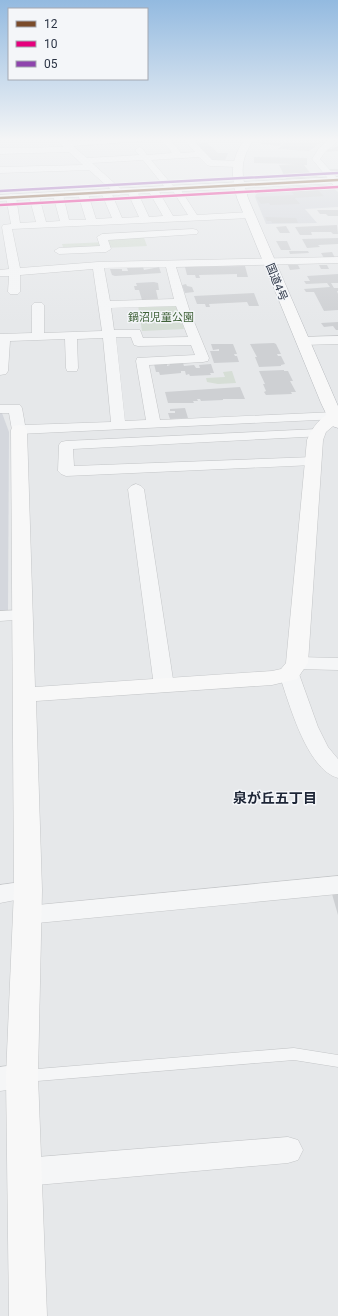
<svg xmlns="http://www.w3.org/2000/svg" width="338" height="1316" font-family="Roboto,'Noto Sans JP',sans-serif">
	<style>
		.built { fill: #d4d7dd }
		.green { fill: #d6ded6 }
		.building { fill: #ced0d3 }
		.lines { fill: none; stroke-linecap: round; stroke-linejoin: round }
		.lane-casing { stroke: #c4c6c8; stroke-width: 1 }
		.street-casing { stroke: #c4c6c8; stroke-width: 1 }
		.secondary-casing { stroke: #c4c6c8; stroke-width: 1 }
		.highway-casing { stroke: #b8bbbf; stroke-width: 1 }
		.lane { fill: #f5f6f7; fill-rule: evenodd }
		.street { fill: #f5f6f7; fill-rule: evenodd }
		.secondary { fill: #f8f8f8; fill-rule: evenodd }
		.highway { fill: #f8f8f8; fill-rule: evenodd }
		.bus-1-casing { stroke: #f4f6f9; stroke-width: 4 }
		.bus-2-casing { stroke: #f4f6f9; stroke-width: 4 }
		.bus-3-casing { stroke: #f4f6f9; stroke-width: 4 }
		.bus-1 { stroke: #7a4b2a; stroke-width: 2.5 }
		.bus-2 { stroke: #e5007d; stroke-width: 2.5 }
		.bus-3 { stroke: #8e44ad; stroke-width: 2.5 }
		.labels { text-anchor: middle; stroke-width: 3; stroke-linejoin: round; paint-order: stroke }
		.far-street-label { font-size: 11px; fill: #2b3445; stroke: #f4f6f9 }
		.far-park-label { font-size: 11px; fill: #3f6138; stroke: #f4f6f9 }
		.neighbourhood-label { font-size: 14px; font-weight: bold; fill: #1d2536; stroke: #f4f6f9 }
	</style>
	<rect width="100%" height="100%" fill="#e6e8ea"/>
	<g class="built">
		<path d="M325,185L332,187L338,192V207L305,209L317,223L266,224L255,197L256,194L265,189Z"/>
		<path d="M0,413H2L9,432L8,610H0Z"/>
	</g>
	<g class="green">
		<path d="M143,235L147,246L64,250L62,244L106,242L104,237Z"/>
		<path d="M176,304L184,329L142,331L138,305Z"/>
		<path d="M232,371L236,383L218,384L207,382L206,378L225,377L223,372Z"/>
	</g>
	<g class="building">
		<path d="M265,139H286L280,146L261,144Z"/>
		<path d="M288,139H316L323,141L309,151L278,149Z"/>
		<path d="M207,143L218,153H228L224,163L212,162L194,144Z"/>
		<path d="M338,146V151L324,152L327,149H333L332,148Z"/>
		<path d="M254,157L307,158V165H304L311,174H315L318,177L286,179L279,165L295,164L254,163Z"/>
		<path d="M328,169H338V175H332Z"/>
		<path d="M311,186L312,188H316L324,196L295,198L300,204L270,205L269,203L261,204L256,197L294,195L287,187Z"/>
		<path d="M317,210H338V216H328L326,214H320Z"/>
		<path d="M265,217L296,218L298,223H272L271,221H267Z"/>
		<path d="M337,225L338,234H333L331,232H311L312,235H300L295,227Z"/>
		<path d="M286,226L290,233H280L276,227Z"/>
		<path d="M338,238V244L318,245L320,247L307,248L302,239Z"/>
		<path d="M276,241H287L291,250H281Z"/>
		<path d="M289,251H308L309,253L290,254Z"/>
		<path d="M332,252L335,258H324L321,253Z"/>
		<path d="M288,265H298L300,269L290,270Z"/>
		<path d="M319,265H327L329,269H321Z"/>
		<path d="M245,266L248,277H237V274L199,275L200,278H196L195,275H187L185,267Z"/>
		<path d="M143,267L144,270L159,267L161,273L115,276L112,275L110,269H122V271H128L127,268Z"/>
		<path d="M338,274V283H331L334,288H338V291H337L338,294V310L324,311L314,292H306L304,289L330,287L327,283L306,284L304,281H310L307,276Z"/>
		<path d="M154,282L158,283L159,290H156L158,299L142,300L139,290H135L134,286H137L136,283Z"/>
		<path d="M186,284L187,286L192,287L194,292L185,293L182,285Z"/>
		<path d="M254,293L259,306H249L247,302L209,304L210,307H206L205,304H197L194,296Z"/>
		<path d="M338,322V330H336L333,326L324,327L321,323Z"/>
		<path d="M274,343L276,344L281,354H277L278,356H281L285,364L281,365V366L259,367L255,357H257L250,344Z"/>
		<path d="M211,344H233L237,354H234L235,356H237L239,362L214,363L210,351H219V349L213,350Z"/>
		<path d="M167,363V366L170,365L169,363H183L184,366L194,365L196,368H200L199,365L211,364L214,373H210L211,375L190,376L189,374L186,375L185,371H181V373L160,375L159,372H156L154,364Z"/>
		<path d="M284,370V371H288L293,381H290L296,392H291L292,394L266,395L264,392L266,391L263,384H265L259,371Z"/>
		<path d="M240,387L245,399H223V400L201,401L200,399H197L198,401H193L194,403H168L165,392Z"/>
		<path d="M185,408L188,418L170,419L168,413H175V411H170V409Z"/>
		<path d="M332,894H338V915Z"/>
	</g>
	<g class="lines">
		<defs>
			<path id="lane" d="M294,1048L338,1055V1067L294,1060L25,1082L20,1081L18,1076L20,1071L25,1070Z"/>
			<g id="street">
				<path d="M56,139H65L68,141L147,139L143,141L73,146L87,158L139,155L135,150L139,147L142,148L147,155L172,153L161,139H170L181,153L195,152L183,139H192L212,160L237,161L241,164L237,167L210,166L207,165L199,157L151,160L174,187H179L197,215L250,212L255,215L250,218L12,229L20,268L98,262L338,257V263L176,267L190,312L209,358L208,361L203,362L149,365L160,420L335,412L338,413V419L19,434L14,433L12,430L9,413H0V405H20L22,408L25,425L111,422L103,338L77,339L78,368L77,371H67L66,368L65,339L10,341L8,371L6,374L0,375V334L32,333V305L34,303H42L44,305V333L102,331L93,269L20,275V292L18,294H10L8,292L9,276H0V270L9,269L2,227L3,225L11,224L6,197L8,195L11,194L16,197L20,223L36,222L29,196L34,193L39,196L46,222L60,221L53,195L58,192L63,195L69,220H86L78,194L83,191L88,194L96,219L112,218L101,192L106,189L111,192L122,218L139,217L127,191L132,188L137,191L149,217L163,216L148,190L153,187L158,190L173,216L188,215L173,191H168L143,160L92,163L122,190L124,192L119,195L116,194L89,170L0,173V167L83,165L69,152L0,154V148L64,147ZM166,267L174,299L110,301L104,268ZM176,306L188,337L143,338L140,330H114L111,308ZM116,337H131L134,345L138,346L191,345L195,355L137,358L136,361L146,420L125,421Z"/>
				<path d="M329,139L338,141L325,152L320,159L338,179V188L335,187L312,159L319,148Z"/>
				<path d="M193,229L197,230L198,232L197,234L108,240L111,249L106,252L59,254L54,251L59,248L100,246L97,237L102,234Z"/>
				<path d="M338,336V344L302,345L298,344L296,341L298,338L302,337Z"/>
				<path d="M318,429L323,430L325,433L323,436L73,449L74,466L313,457L318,458L320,461L318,464L313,465L66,476L61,474L58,471L59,445L61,442L66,441Z"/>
				<path d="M136,484L141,486L144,489L174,686L171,690L164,692L157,690L154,686L128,489L131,486Z"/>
				<path d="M22,610L28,611L31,615L28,619L0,621V611Z"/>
				<path d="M297,657L338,658V670L297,669L290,667L287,663L290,659Z"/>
				<path d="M289,668L296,670L299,674L318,727L328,747L338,759V778C306,769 289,702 279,674L282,670Z"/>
				<path d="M338,876V894L27,924L18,922L15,915L18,908L27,906Z"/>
				<path d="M28,881L36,884L40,890L36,896L0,903V885Z"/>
				<path d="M22,1064L32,1067L36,1076L32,1085L22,1088L0,1091V1067Z"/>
				<path d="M288,1137L298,1140L303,1150L298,1160L288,1163L25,1186L15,1182L10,1172L15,1162L25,1158Z"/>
			</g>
			<g id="secondary">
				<path d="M338,177V183L0,201V195Z"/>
				<path d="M335,411L338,412V422L326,432L323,440L308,663L297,679L272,685L36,701L42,890L38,1076L47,1316H9L6,1076L14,890L11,430L13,426L19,425L25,426L27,430L35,687L272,671L281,669L286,663L307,440C312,428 321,415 335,411Z"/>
			</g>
			<path id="highway" d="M245,139H254C239,161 241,174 248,198L338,406V428L332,426L321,403L237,198C231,176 230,159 245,139Z"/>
		</defs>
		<use href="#lane" class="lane-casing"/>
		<use href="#street" class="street-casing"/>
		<use href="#secondary" class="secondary-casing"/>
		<use href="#highway" class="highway-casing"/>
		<use href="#lane" class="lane"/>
		<use href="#street" class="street"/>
		<use href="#secondary" class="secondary"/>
		<use href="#highway" class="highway"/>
		<defs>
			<path id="bus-1" d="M0,198L338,180"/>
			<path id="bus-2" d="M0,205L338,187"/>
			<path id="bus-3" d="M0,191L338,173"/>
		</defs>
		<use href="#bus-1" class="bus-1-casing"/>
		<use href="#bus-2" class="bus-2-casing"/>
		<use href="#bus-3" class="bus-3-casing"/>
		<use href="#bus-1" class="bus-1"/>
		<use href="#bus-2" class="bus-2"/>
		<use href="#bus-3" class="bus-3"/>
	</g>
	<linearGradient id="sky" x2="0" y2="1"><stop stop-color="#93bae0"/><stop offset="0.43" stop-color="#f4f5f6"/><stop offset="1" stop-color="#f4f5f6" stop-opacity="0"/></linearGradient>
	<rect width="338" height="324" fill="url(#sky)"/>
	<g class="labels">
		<g class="far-street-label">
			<text transform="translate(277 282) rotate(68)" y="4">国道4号</text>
		</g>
		<g class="far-park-label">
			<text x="161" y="321">鍋沼児童公園</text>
		</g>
		<g class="neighbourhood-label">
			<text x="275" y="803">泉が丘五丁目</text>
		</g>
	</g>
	<rect x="8" y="8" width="140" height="72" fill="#f4f6f9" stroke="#a4a8b1"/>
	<rect x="16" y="21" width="20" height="6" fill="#7a4b2a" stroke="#a4a8b1"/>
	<text x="44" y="28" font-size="12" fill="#2b3445">12</text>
	<rect x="16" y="41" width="20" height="6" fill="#e5007d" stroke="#a4a8b1"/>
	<text x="44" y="48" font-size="12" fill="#2b3445">10</text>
	<rect x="16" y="61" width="20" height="6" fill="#8e44ad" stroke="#a4a8b1"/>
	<text x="44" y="68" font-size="12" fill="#2b3445">05</text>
</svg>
